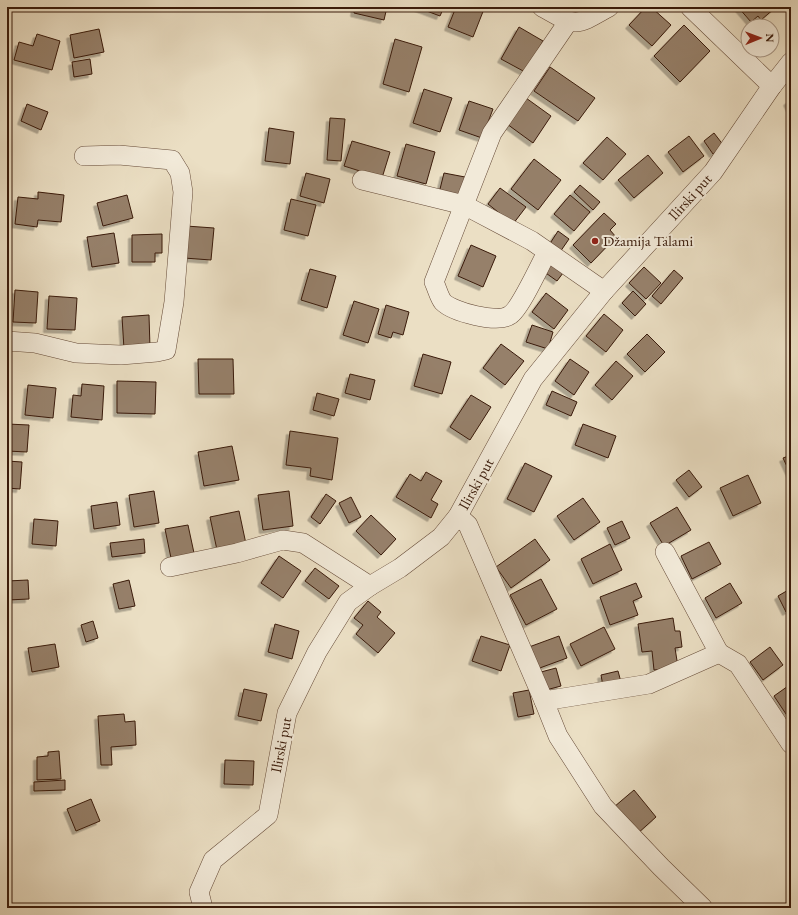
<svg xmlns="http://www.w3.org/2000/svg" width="798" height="915" font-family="'EB Garamond',serif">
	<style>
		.building { fill: #96806b; stroke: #391a0a; filter: url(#shadow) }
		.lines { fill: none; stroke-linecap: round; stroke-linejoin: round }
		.minor-casing { stroke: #664b38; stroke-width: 20 }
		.minor { stroke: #f2ead9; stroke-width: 19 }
		.poi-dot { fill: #8f2418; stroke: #f2ead9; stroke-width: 1.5 }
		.labels { text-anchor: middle; stroke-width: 4; stroke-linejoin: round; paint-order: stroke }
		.street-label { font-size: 15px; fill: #391a0a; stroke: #f2ead9 }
		.poi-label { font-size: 15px; fill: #391a0a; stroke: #f2ead9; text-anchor: start }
	</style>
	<defs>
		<filter id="shadow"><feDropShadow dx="-3.5" dy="3.5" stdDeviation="0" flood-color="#0004"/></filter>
	</defs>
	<rect width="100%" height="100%" fill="#ebdfc4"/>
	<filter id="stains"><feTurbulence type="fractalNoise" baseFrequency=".005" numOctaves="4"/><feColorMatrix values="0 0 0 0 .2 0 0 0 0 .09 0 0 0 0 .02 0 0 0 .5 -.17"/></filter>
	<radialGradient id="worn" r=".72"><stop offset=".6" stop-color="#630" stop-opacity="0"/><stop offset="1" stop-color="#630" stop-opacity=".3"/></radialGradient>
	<g class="building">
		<path d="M355,7H387L384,20L354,13Z"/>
		<path d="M416,7H444L440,16Z"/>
		<path d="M456,7H480L484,9L473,37L448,27Z"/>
		<path d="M646,7H651L671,25L652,46L629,25Z"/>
		<path d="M738,7H774L775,8L761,20L758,16L751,22Z"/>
		<path d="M684,25L710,51L680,82L654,56Z"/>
		<path d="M519,27L543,41L525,72L501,59Z"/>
		<path d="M99,29L104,52L74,58L70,35Z"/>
		<path d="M37,34L60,41L52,70L14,60L19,42L33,46Z"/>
		<path d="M395,39L422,47L409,92L383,84Z"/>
		<path d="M90,59L92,74L74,77L72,62Z"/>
		<path d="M550,67L595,98L578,121L534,91Z"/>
		<path d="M424,89L452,98L440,132L413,123Z"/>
		<path d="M526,98L551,116L533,143L507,124Z"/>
		<path d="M791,99V110L787,102Z"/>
		<path d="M469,101L493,109L482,138L459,130Z"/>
		<path d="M27,104L48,112L41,130L21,121Z"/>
		<path d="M330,118L345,119L341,161L327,160Z"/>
		<path d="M269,128L294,132L290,164L265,161Z"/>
		<path d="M714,133L724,146L713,154L704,141Z"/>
		<path d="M689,136L704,156L683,172L668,152Z"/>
		<path d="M607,137L626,154L603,180L583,163Z"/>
		<path d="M352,141L390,152L382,178L344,166Z"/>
		<path d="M406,144L435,152L426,184L397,176Z"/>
		<path d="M648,155L663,173L634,198L618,180Z"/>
		<path d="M534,159L561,180L538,210L511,189Z"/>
		<path d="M306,173L330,179L324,203L300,196Z"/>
		<path d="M444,173L465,177L460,197L439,193Z"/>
		<path d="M580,185L600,202L593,210L574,192Z"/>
		<path d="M500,188L526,207L513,224L488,204Z"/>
		<path d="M38,192L64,195L61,222L38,220L37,227L15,224L18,197L38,199Z"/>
		<path d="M127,195L133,218L103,226L97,203Z"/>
		<path d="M570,195L590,212L574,231L554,214Z"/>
		<path d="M291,199L316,205L308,236L284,230Z"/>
		<path d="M604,213L616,224L610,230L616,237L591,263L573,245Z"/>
		<path d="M186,226L214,228L211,260L184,258Z"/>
		<path d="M558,231L569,239L560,252L549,245Z"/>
		<path d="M114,233L119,263L92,267L87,237Z"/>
		<path d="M162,234V253H155V262H132V235Z"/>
		<path d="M471,245L496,256L483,287L458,276Z"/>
		<path d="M549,263L563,273L557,281L543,271Z"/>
		<path d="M644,267L661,283L646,299L629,283Z"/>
		<path d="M310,269L336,276L327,308L301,300Z"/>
		<path d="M674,270L683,278L661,304L652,296Z"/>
		<path d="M15,290L38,292L36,323L13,322Z"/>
		<path d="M633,291L646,304L635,316L622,303Z"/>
		<path d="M546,293L568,310L554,329L532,312Z"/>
		<path d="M49,296L77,298L75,330L47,329Z"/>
		<path d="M354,301L379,309L368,343L343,335Z"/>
		<path d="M386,305L409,312L403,335L393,332L391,338L378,334Z"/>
		<path d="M604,314L623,330L606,352L586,336Z"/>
		<path d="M149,315L150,348L124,349L122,317Z"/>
		<path d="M532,325L553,332L548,349L526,342Z"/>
		<path d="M647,334L665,352L645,372L627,354Z"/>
		<path d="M501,344L524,361L505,385L483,368Z"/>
		<path d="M423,354L451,362L442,394L414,386Z"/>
		<path d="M198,359H233L234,394H199Z"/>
		<path d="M570,359L589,372L574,395L555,381Z"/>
		<path d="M616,361L633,376L612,400L595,385Z"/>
		<path d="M350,374L375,380L370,400L345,393Z"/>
		<path d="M117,381L156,382L155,414L117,413Z"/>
		<path d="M82,384L104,386L102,420L71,417L73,395L81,396Z"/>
		<path d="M28,385L56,388L53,418L25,415Z"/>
		<path d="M552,391L577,402L571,416L546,405Z"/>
		<path d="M317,393L339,399L334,416L313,410Z"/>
		<path d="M471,395L491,407L470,440L450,427Z"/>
		<path d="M7,424L29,425L27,452L7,451Z"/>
		<path d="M583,424L616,436L608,458L575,445Z"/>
		<path d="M290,431L338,438L332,480L310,476L311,468L286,465Z"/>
		<path d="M232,446L239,480L204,486L198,452Z"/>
		<path d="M791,455V475L783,458Z"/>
		<path d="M7,461L22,462L20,489L7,488Z"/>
		<path d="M525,463L552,476L534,512L507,499Z"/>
		<path d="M689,470L702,487L689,497L676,480Z"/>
		<path d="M426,472L442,481L431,500L438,504L431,518L396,497L410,474L421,481Z"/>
		<path d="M748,475L761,503L733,516L720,488Z"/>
		<path d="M154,491L159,523L134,527L129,495Z"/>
		<path d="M289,491L293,526L263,530L258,495Z"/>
		<path d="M326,494L336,501L320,524L311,517Z"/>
		<path d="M351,497L361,517L349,523L339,503Z"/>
		<path d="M583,498L600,522L574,540L557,516Z"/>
		<path d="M117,502L120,525L94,529L91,506Z"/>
		<path d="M677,507L691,530L664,546L650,523Z"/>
		<path d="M239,511L246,544L217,550L210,517Z"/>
		<path d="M371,515L396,539L381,555L356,531Z"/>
		<path d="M34,519L58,521L56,546L32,544Z"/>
		<path d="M622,521L630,538L615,545L607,528Z"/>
		<path d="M188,525L194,553L171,558L165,529Z"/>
		<path d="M144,539L145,553L112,557L110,543Z"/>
		<path d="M535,539L550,560L511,588L496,567Z"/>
		<path d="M709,542L721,564L692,579L681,556Z"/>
		<path d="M610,544L622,570L593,584L581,559Z"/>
		<path d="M279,556L301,571L283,598L261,583Z"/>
		<path d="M315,568L339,586L329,599L305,581Z"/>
		<path d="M541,579L557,609L526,625L510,595Z"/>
		<path d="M28,580L29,599L7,600V581Z"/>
		<path d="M129,580L135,606L119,609L113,584Z"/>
		<path d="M636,583L642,597L633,601L638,615L610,625L600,597Z"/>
		<path d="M730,583L742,603L716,618L705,598Z"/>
		<path d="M790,589L791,609L786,612L778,596Z"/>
		<path d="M368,601L381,612L377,617L395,633L378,653L356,634L363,625L354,618Z"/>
		<path d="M673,618L675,631H680L682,647L675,648L678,667L654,670L652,651L642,652L638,624Z"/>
		<path d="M93,621L98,638L86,642L81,625Z"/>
		<path d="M275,624L299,631L292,659L268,652Z"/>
		<path d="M604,627L615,649L581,666L570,644Z"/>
		<path d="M481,636L510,645L501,671L472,661Z"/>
		<path d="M559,636L567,658L537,669L529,647Z"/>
		<path d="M55,644L59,667L32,672L28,648Z"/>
		<path d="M770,647L783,665L763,680L750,662Z"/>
		<path d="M556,668L561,686L546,690L541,672Z"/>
		<path d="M618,671L621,682L603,686L601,675Z"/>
		<path d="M791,684V710L786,714L774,696Z"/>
		<path d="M244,689L267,694L261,721L238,716Z"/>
		<path d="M529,690L534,714L518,717L513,693Z"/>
		<path d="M124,714L125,722L135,721L136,745L111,747L112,765H101L98,716Z"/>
		<path d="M59,751L61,779L37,780V757L48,756V752Z"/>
		<path d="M225,760L254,761L253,785L224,784Z"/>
		<path d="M65,780V790L34,791V782Z"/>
		<path d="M634,790L656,817L637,834L614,807Z"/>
		<path d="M91,799L100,821L76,831L67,809Z"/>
	</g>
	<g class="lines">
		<defs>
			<g id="minor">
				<path d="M542,7C577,27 574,27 609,7"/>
				<path d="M690,7L772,86"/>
				<path d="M362,180L464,205L532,241L604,291"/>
				<path d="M547,252C540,265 520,309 510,315C498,324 453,312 443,302C439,297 437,288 434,282L492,133L568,22"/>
				<path d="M7,341L35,343L76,353L121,355L157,352L166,350L174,302L183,192L180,173L172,160L119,155L84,156"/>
				<path d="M458,516L468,525L544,701L649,684L719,653L665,552"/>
				<path d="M170,567L237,553L283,540L303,543L370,586"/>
				<path d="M719,653L738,664L791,744"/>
				<path d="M544,701L558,736L603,806L661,867L703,908"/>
				<path d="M203,908L199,892L213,860L268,815L287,713L317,652L348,602L370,586L400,568L441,537L458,516L533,379L604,291L713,172L772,86L791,62"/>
			</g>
		</defs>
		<use href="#minor" class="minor-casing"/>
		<use href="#minor" class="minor"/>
	</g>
	<circle class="poi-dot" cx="595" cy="241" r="4"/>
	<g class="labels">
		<g class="street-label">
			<text transform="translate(690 197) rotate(-48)" y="5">Ilirski put</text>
			<text transform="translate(476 484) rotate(-61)" y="5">Ilirski put</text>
			<text transform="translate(281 745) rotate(-79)" y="5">Ilirski put</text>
		</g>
		<g class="poi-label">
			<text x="603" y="246">Džamija Talami</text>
		</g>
	</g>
	<rect width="798" height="915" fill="none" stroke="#ebdfc4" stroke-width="24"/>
	<rect x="8" y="8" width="782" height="899" fill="none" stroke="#391a0a" stroke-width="2"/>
	<rect x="12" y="12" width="774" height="891" fill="none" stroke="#391a0a"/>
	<g transform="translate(760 38) rotate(89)"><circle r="19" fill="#f2ead9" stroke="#a89786"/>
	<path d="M0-3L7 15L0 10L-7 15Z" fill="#8f2418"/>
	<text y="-6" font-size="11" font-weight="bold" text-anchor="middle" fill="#391a0a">N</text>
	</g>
	<rect width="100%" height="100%" filter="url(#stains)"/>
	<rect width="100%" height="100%" fill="url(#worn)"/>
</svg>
